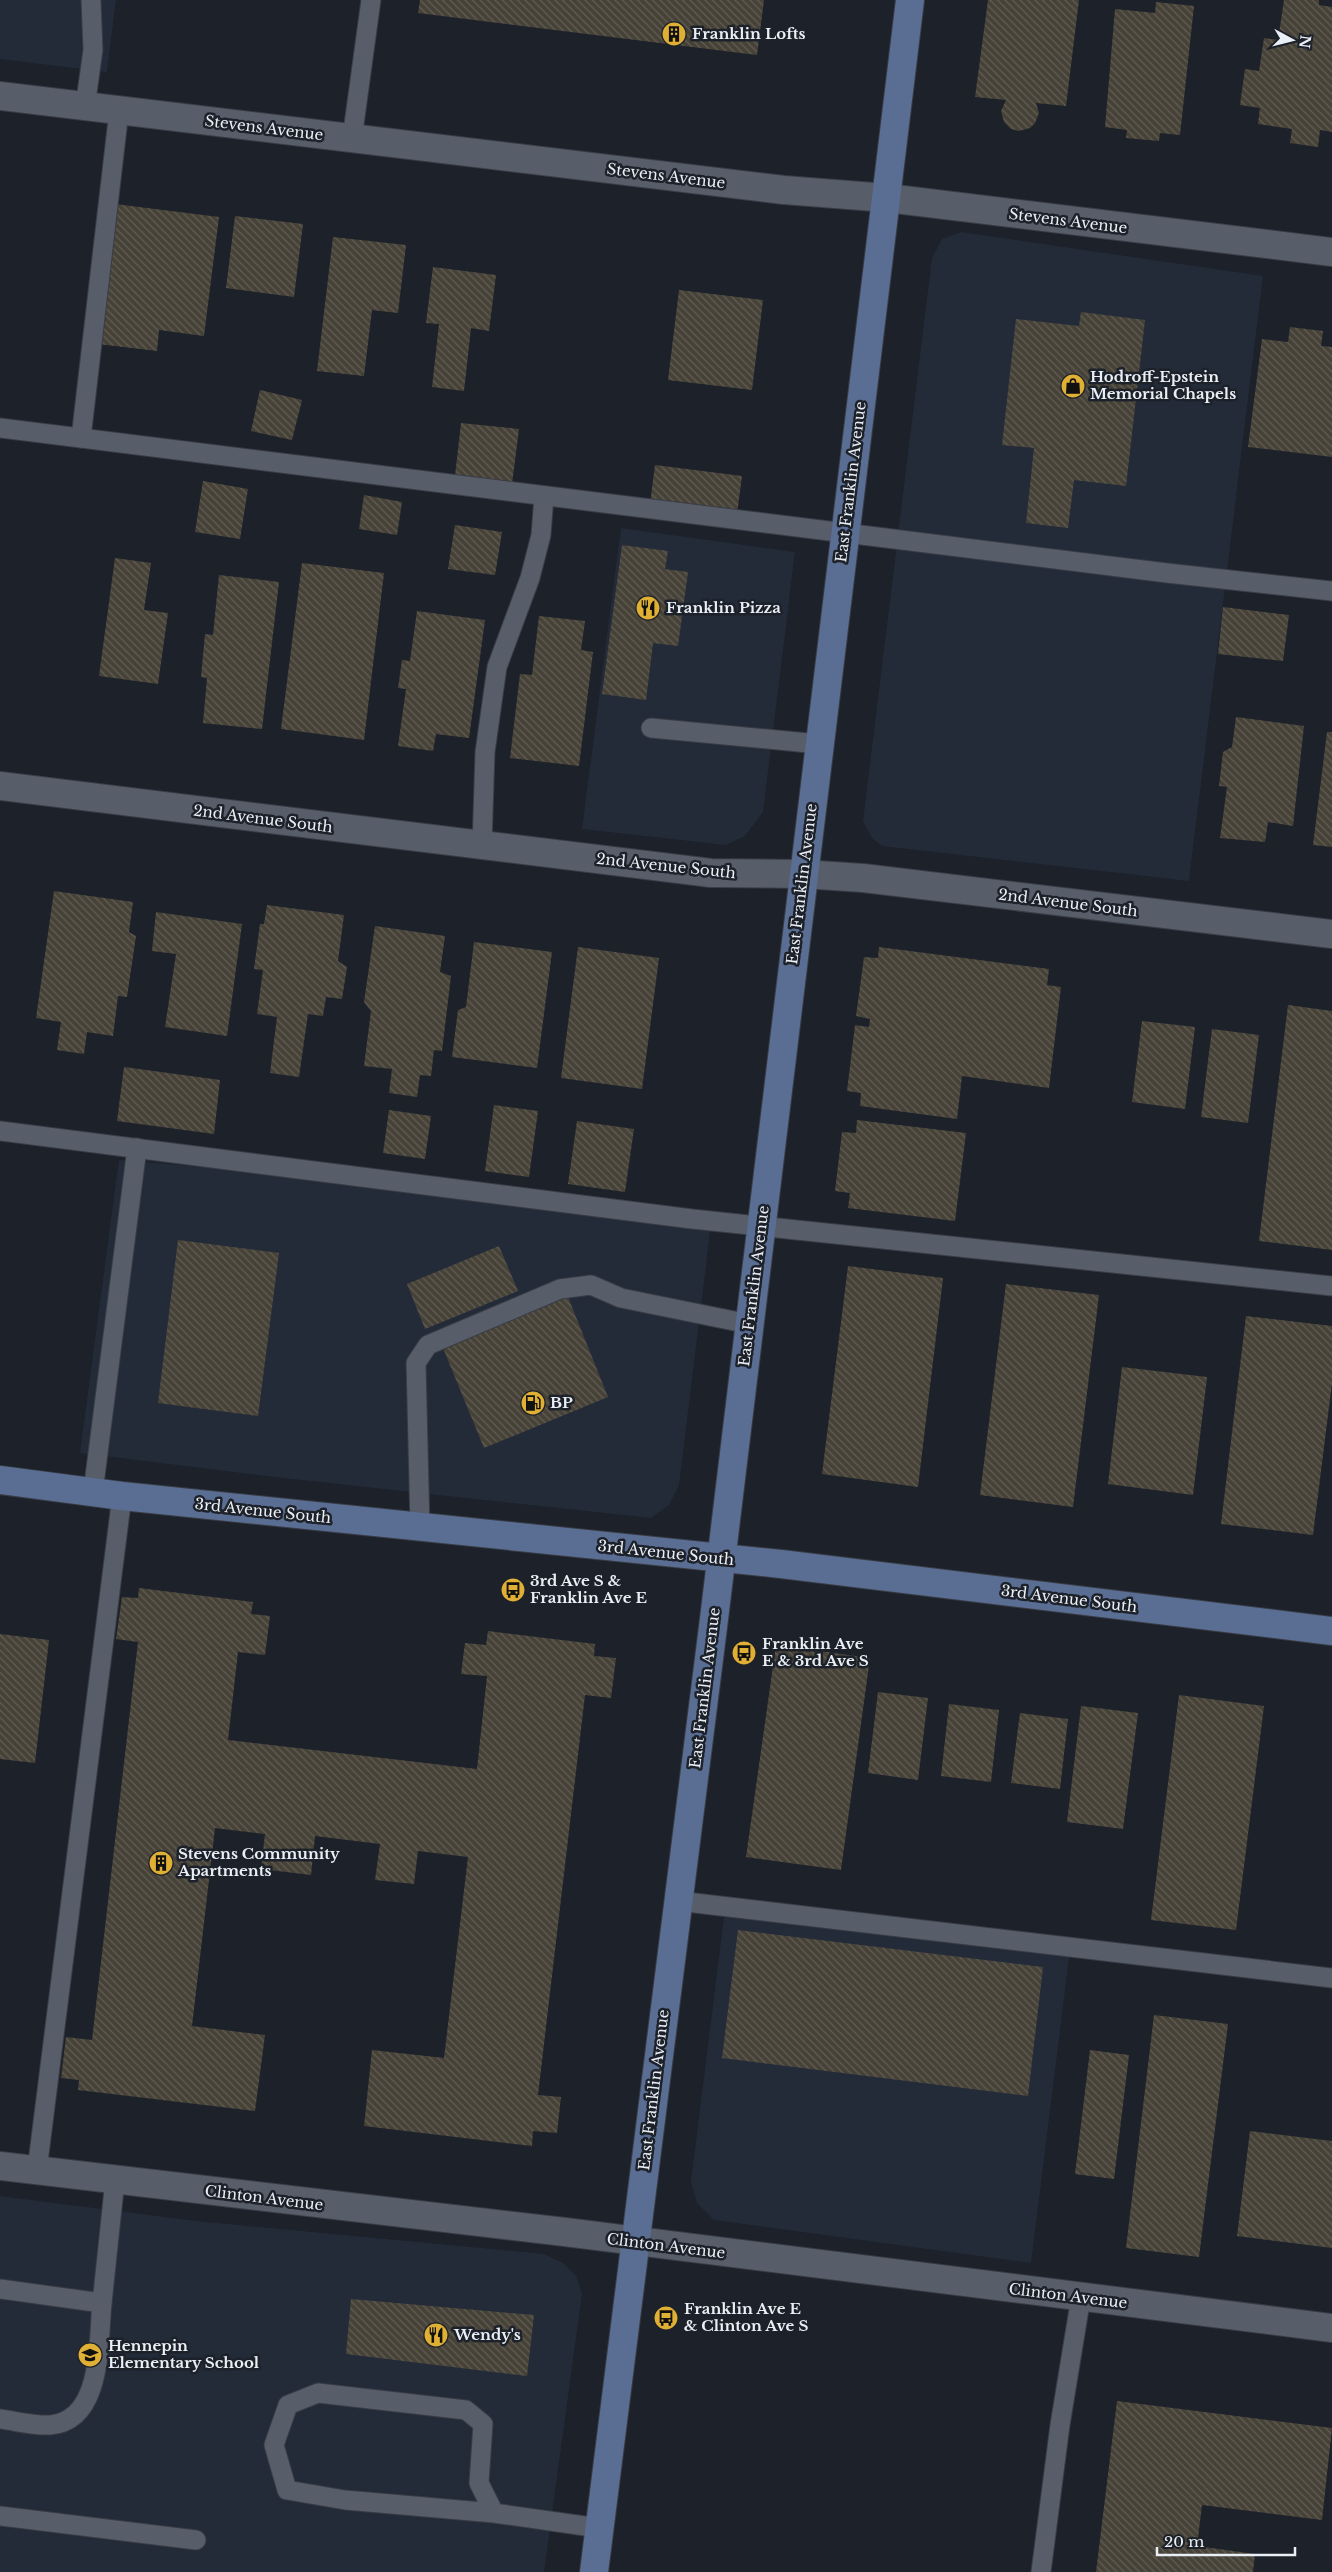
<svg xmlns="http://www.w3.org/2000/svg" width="1332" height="2572" font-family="'Libre Baskerville',serif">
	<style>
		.built { fill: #232b39 }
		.building { fill: url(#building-back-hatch) }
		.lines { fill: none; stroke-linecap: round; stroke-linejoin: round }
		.lane-casing { stroke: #383c45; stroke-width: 21 }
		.street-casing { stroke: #383c45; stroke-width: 30 }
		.secondary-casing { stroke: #383c45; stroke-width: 30 }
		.lane { stroke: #575d69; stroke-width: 19 }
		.street { stroke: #575d69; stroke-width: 28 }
		.secondary { stroke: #5a6d92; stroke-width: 28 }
		.labels { text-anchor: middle; stroke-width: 5; stroke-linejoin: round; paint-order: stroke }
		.poi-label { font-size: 15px; font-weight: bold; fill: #eaeef5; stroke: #1c212a; text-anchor: start }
		.street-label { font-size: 15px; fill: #eaeef5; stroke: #1c212a }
	</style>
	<defs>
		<pattern id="building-back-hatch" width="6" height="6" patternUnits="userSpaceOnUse" patternTransform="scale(1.25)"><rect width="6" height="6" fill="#474237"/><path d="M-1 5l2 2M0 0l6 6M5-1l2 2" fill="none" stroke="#625e55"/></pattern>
	</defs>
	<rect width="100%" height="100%" fill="#1c212a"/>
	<g class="built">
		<path d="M0,0H116L107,72L0,59Z"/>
		<path d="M961,232L1263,276L1189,881L882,846L872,838L863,821L932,258L942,239Z"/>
		<path d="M621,528L795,552L763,812L745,836L726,845L582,829Z"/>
		<path d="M119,1160L325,1177L711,1224L679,1485L669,1505L651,1518L283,1478L80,1453Z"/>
		<path d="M726,1901L1070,1950L1031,2263L714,2220L697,2203L691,2182Z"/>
		<path d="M0,2196L196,2221L544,2254L563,2263L576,2276L582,2294L544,2572H0Z"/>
	</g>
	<g class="building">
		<path d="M420,0H764L757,55L418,13Z"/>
		<path d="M988,0H1079L1066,106L1036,103L1039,113L1035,123L1030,128L1019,131L1011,129L1004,122L1001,111L1006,100L975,97Z"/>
		<path d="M1284,0H1319V5L1332,7V132L1320,130L1318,147L1290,143L1292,129L1258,124L1260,108L1240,105L1245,69L1259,71L1264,38L1278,40Z"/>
		<path d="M1156,2L1194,6L1180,135L1160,133L1159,141L1126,138L1127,130L1105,127L1115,9L1155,13Z"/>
		<path d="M115,204L219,217L204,336L159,330L157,351L98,344Z"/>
		<path d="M235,216L303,224L294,297L226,288Z"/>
		<path d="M333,237L406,245L398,313L372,310L364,376L317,371Z"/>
		<path d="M433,267L496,275L489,331L471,328L464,391L432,387L439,324L426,323Z"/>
		<path d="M679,290L763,300L752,390L668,380Z"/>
		<path d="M1081,312L1145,320L1126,486L1074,480L1068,528L1026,523L1034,448L1002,445L1016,319L1079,326Z"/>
		<path d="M1290,327L1323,331L1321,346L1332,347V457L1248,447L1262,339L1288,342Z"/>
		<path d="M260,390L302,400L292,440L251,431Z"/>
		<path d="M461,423L519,429L512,484L455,476Z"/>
		<path d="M655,465L742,476L737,514L650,504Z"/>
		<path d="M203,481L248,489L240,539L195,532Z"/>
		<path d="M364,495L402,502L397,535L359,529Z"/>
		<path d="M455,525L502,532L495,575L448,569Z"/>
		<path d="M622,545L668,551L665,569L688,572L678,646L653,643L646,700L602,694Z"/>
		<path d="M115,558L151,563L144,610L168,613L158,684L99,676Z"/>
		<path d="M302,563L384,573L364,740L281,729Z"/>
		<path d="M219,575L279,582L262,729L203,723L207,678L201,677L205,634L213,635Z"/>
		<path d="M1223,607L1289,615L1283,661L1218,654Z"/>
		<path d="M417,611L485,620L469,738L436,734L433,751L398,746L406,689L398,688L402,660L410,661Z"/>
		<path d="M539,616L585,621L581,650L593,652L579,766L510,758L520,674L532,675Z"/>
		<path d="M1236,717L1304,726L1293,826L1268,822L1265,842L1220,838L1227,787L1219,786L1223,752L1232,747Z"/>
		<path d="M1327,732H1332V847L1313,845Z"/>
		<path d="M54,891L133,902L129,932L136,936L127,997L118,996L113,1036L87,1032L84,1054L57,1050L61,1022L36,1018Z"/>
		<path d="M267,905L344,915L338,961L347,967L342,999L326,997L323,1016L308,1014L299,1077L270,1073L277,1017L257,1014L263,970L254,969L260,924H264Z"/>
		<path d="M156,912L242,924L227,1036L165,1027L176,954L152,951Z"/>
		<path d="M375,926L445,936L440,972L451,976L442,1051L434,1050L431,1076L420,1075L417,1097L389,1093L392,1069L364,1066L371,1011L364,1002Z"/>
		<path d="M474,942L552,952L537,1068L452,1057L458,1010L466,1007Z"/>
		<path d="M578,947L659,958L642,1089L561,1078Z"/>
		<path d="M879,947L1049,969L1047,985L1061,987L1049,1088L962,1076L957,1119L860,1106L861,1093L847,1091L855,1025L869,1027L870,1019L856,1016L864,957L878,958Z"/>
		<path d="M1288,1005L1332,1011V1250L1259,1241Z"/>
		<path d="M1142,1021L1195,1027L1185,1109L1132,1102Z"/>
		<path d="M1212,1029L1259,1035L1248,1123L1201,1117Z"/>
		<path d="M124,1067L220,1080L214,1134L117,1121Z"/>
		<path d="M494,1105L538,1111L529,1177L485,1171Z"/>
		<path d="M389,1110L431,1116L425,1159L383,1153Z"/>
		<path d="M857,1120L966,1133L955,1221L848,1208L850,1193L835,1191L842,1132L856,1133Z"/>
		<path d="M577,1121L634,1129L625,1192L568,1184Z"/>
		<path d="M178,1240L279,1253L258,1416L158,1403Z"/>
		<path d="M499,1246L518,1291L425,1329L407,1284Z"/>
		<path d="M848,1266L943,1278L918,1487L822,1474Z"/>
		<path d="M1006,1284L1099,1295L1073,1507L980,1495Z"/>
		<path d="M568,1297L608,1397L484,1448L443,1348Z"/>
		<path d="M1246,1316L1332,1326V1383L1313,1535L1221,1524Z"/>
		<path d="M1122,1367L1207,1377L1193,1495L1108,1484Z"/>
		<path d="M139,1588L253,1602L251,1614L270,1616L265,1655L238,1652L228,1740L477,1769L487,1676L461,1674L465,1643L486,1645L488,1631L595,1644L594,1656L616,1658L611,1698L585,1695L538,2095L561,2097L557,2133L533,2131L532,2146L364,2126L372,2050L444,2058L468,1857L418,1851L414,1884L375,1880L380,1844L315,1836L311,1875L261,1869L265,1834L215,1828L192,2026L265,2035L255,2111L78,2090L79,2080L61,2078L66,2037L92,2040L138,1642L116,1639L122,1597L138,1598Z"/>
		<path d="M0,1634L49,1640L35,1763L0,1759Z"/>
		<path d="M776,1645L870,1658L841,1870L746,1857Z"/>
		<path d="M878,1692L928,1698L918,1780L868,1773Z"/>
		<path d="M1179,1695L1264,1706L1236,1930L1151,1920Z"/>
		<path d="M949,1704L999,1710L991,1782L941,1776Z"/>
		<path d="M1081,1706L1138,1713L1123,1829L1067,1822Z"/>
		<path d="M1020,1713L1068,1719L1060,1789L1011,1783Z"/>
		<path d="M738,1930L1043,1967L1028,2096L722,2058Z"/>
		<path d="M1154,2015L1228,2024L1199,2257L1126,2248Z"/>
		<path d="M1090,2050L1129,2055L1114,2179L1075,2174Z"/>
		<path d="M1250,2131L1332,2141V2248L1237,2236Z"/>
		<path d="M351,2299L534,2315L527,2376L346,2354Z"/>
		<path d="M1117,2401L1332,2428L1322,2520L1202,2505L1197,2546L1255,2554L1253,2572H1096Z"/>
	</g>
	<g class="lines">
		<defs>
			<g id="lane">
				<path d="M85,107L93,50L91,0"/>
				<path d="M352,139L371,0"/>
				<path d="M0,428L1167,573L1332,591"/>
				<path d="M81,438L119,111"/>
				<path d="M651,728L819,744"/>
				<path d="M482,845L485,752L497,667L530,578L541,535L544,496"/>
				<path d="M0,1131L692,1219L1332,1286"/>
				<path d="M93,1492L137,1148"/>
				<path d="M420,1527L416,1363L428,1345L560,1289L591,1285L621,1298L749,1324"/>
				<path d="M678,1901L1332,1978"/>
				<path d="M37,2170L122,1496"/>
				<path d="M0,2289L102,2303L115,2180"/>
				<path d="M0,2419C16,2421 34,2426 50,2425C103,2421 98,2341 102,2303"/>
				<path d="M494,2513L345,2500L287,2490L274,2445L288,2405L318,2393L466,2410L483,2424L479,2483L494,2513L599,2528"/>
				<path d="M0,2516L196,2540"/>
				<path d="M1041,2572L1060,2425L1081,2297"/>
			</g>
			<g id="street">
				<path d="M0,96L784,190L887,198L1332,252"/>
				<path d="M0,786L711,873L803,874L863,878L1332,934"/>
				<path d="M0,2166L565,2232L1332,2328"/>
			</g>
			<g id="secondary">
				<path d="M0,1480L122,1496L781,1564L1332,1631"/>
				<path d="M594,2572L714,1619L910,0"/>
			</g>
		</defs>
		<use href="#lane" class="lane-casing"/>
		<use href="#street" class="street-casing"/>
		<use href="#secondary" class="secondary-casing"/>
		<use href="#lane" class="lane"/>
		<use href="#street" class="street"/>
		<use href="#secondary" class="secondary"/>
	</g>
	<defs>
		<symbol id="building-disc" viewBox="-11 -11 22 22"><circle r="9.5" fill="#e0b034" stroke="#1c212a"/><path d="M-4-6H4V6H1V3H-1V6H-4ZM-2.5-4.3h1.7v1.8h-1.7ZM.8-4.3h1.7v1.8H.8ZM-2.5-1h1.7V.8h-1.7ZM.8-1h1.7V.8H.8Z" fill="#111"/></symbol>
		<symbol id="shop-disc" viewBox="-11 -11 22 22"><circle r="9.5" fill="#e0b034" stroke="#1c212a"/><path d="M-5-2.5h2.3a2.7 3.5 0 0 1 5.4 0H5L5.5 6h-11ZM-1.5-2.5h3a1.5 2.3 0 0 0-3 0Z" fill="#111"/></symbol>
		<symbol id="restaurant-disc" viewBox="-11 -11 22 22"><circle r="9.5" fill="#e0b034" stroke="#1c212a"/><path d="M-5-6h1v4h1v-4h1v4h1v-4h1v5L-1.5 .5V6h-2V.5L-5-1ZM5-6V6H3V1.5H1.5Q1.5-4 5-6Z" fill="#111"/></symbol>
		<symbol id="fuel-disc" viewBox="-11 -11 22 22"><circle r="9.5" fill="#e0b034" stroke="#1c212a"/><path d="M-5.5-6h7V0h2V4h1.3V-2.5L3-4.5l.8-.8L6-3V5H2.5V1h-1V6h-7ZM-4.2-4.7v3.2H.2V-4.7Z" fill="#111"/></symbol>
		<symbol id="bus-disc" viewBox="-11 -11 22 22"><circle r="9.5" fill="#e0b034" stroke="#1c212a"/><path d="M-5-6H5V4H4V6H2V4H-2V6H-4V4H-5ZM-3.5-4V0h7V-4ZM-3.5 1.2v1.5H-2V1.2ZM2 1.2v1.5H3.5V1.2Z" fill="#111"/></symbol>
		<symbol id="school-disc" viewBox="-11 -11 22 22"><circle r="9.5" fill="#e0b034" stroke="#1c212a"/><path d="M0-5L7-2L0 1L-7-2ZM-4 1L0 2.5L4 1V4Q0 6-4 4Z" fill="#111"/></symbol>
	</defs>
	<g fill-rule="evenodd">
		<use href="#building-disc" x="660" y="20" width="28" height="28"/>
		<use href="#shop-disc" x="1059" y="372" width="28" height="28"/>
		<use href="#restaurant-disc" x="634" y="594" width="28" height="28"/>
		<use href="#fuel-disc" x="519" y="1389" width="28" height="28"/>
		<use href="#bus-disc" x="499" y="1576" width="28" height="28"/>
		<use href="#bus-disc" x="730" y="1639" width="28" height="28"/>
		<use href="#building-disc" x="147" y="1849" width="28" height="28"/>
		<use href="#bus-disc" x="652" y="2304" width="28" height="28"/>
		<use href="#restaurant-disc" x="422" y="2321" width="28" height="28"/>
		<use href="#school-disc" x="76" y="2341" width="28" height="28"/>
	</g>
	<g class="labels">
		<g class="poi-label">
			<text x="692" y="39">Franklin Lofts</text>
			<text x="1090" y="382">Hodroff-Epstein<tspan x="1090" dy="17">Memorial Chapels</tspan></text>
			<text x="666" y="613">Franklin Pizza</text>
			<text x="550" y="1408">BP</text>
			<text x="530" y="1586">3rd Ave S &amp;<tspan x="530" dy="17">Franklin Ave E</tspan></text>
			<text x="762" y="1649">Franklin Ave<tspan x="762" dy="17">E &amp; 3rd Ave S</tspan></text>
			<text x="178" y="1859">Stevens Community<tspan x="178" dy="17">Apartments</tspan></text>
			<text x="684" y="2314">Franklin Ave E<tspan x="684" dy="17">&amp; Clinton Ave S</tspan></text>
			<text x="454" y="2340">Wendy's</text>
			<text x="108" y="2351">Hennepin<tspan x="108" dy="17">Elementary School</tspan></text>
		</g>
		<g class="street-label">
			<text transform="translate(264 128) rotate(7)" y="5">Stevens Avenue</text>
			<text transform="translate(666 176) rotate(7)" y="5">Stevens Avenue</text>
			<text transform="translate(1068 221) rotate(7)" y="5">Stevens Avenue</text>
			<text transform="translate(851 482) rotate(-83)" y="5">East Franklin Avenue</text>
			<text transform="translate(263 819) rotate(7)" y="5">2nd Avenue South</text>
			<text transform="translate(666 866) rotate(6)" y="5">2nd Avenue South</text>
			<text transform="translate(802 884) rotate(-83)" y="5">East Franklin Avenue</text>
			<text transform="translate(1068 903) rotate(7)" y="5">2nd Avenue South</text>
			<text transform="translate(754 1286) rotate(-83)" y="5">East Franklin Avenue</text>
			<text transform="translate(263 1511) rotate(6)" y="5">3rd Avenue South</text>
			<text transform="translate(666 1553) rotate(6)" y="5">3rd Avenue South</text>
			<text transform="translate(1069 1599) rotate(7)" y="5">3rd Avenue South</text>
			<text transform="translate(705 1688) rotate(-83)" y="5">East Franklin Avenue</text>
			<text transform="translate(654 2090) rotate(-83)" y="5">East Franklin Avenue</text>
			<text transform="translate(264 2198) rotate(7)" y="5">Clinton Avenue</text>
			<text transform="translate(666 2246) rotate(7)" y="5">Clinton Avenue</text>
			<text transform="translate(1068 2296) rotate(7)" y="5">Clinton Avenue</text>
		</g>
	</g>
	<g transform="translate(1292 40) rotate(97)" stroke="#1c212a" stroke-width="4" paint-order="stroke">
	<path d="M0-4L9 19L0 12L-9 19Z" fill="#eaeef5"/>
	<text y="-8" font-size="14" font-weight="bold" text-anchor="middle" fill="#eaeef5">N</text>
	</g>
	<path d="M1157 2547v8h138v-8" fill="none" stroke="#eaeef5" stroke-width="2.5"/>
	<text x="1164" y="2547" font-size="15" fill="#eaeef5" stroke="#1c212a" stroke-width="4" paint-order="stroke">20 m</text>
</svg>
